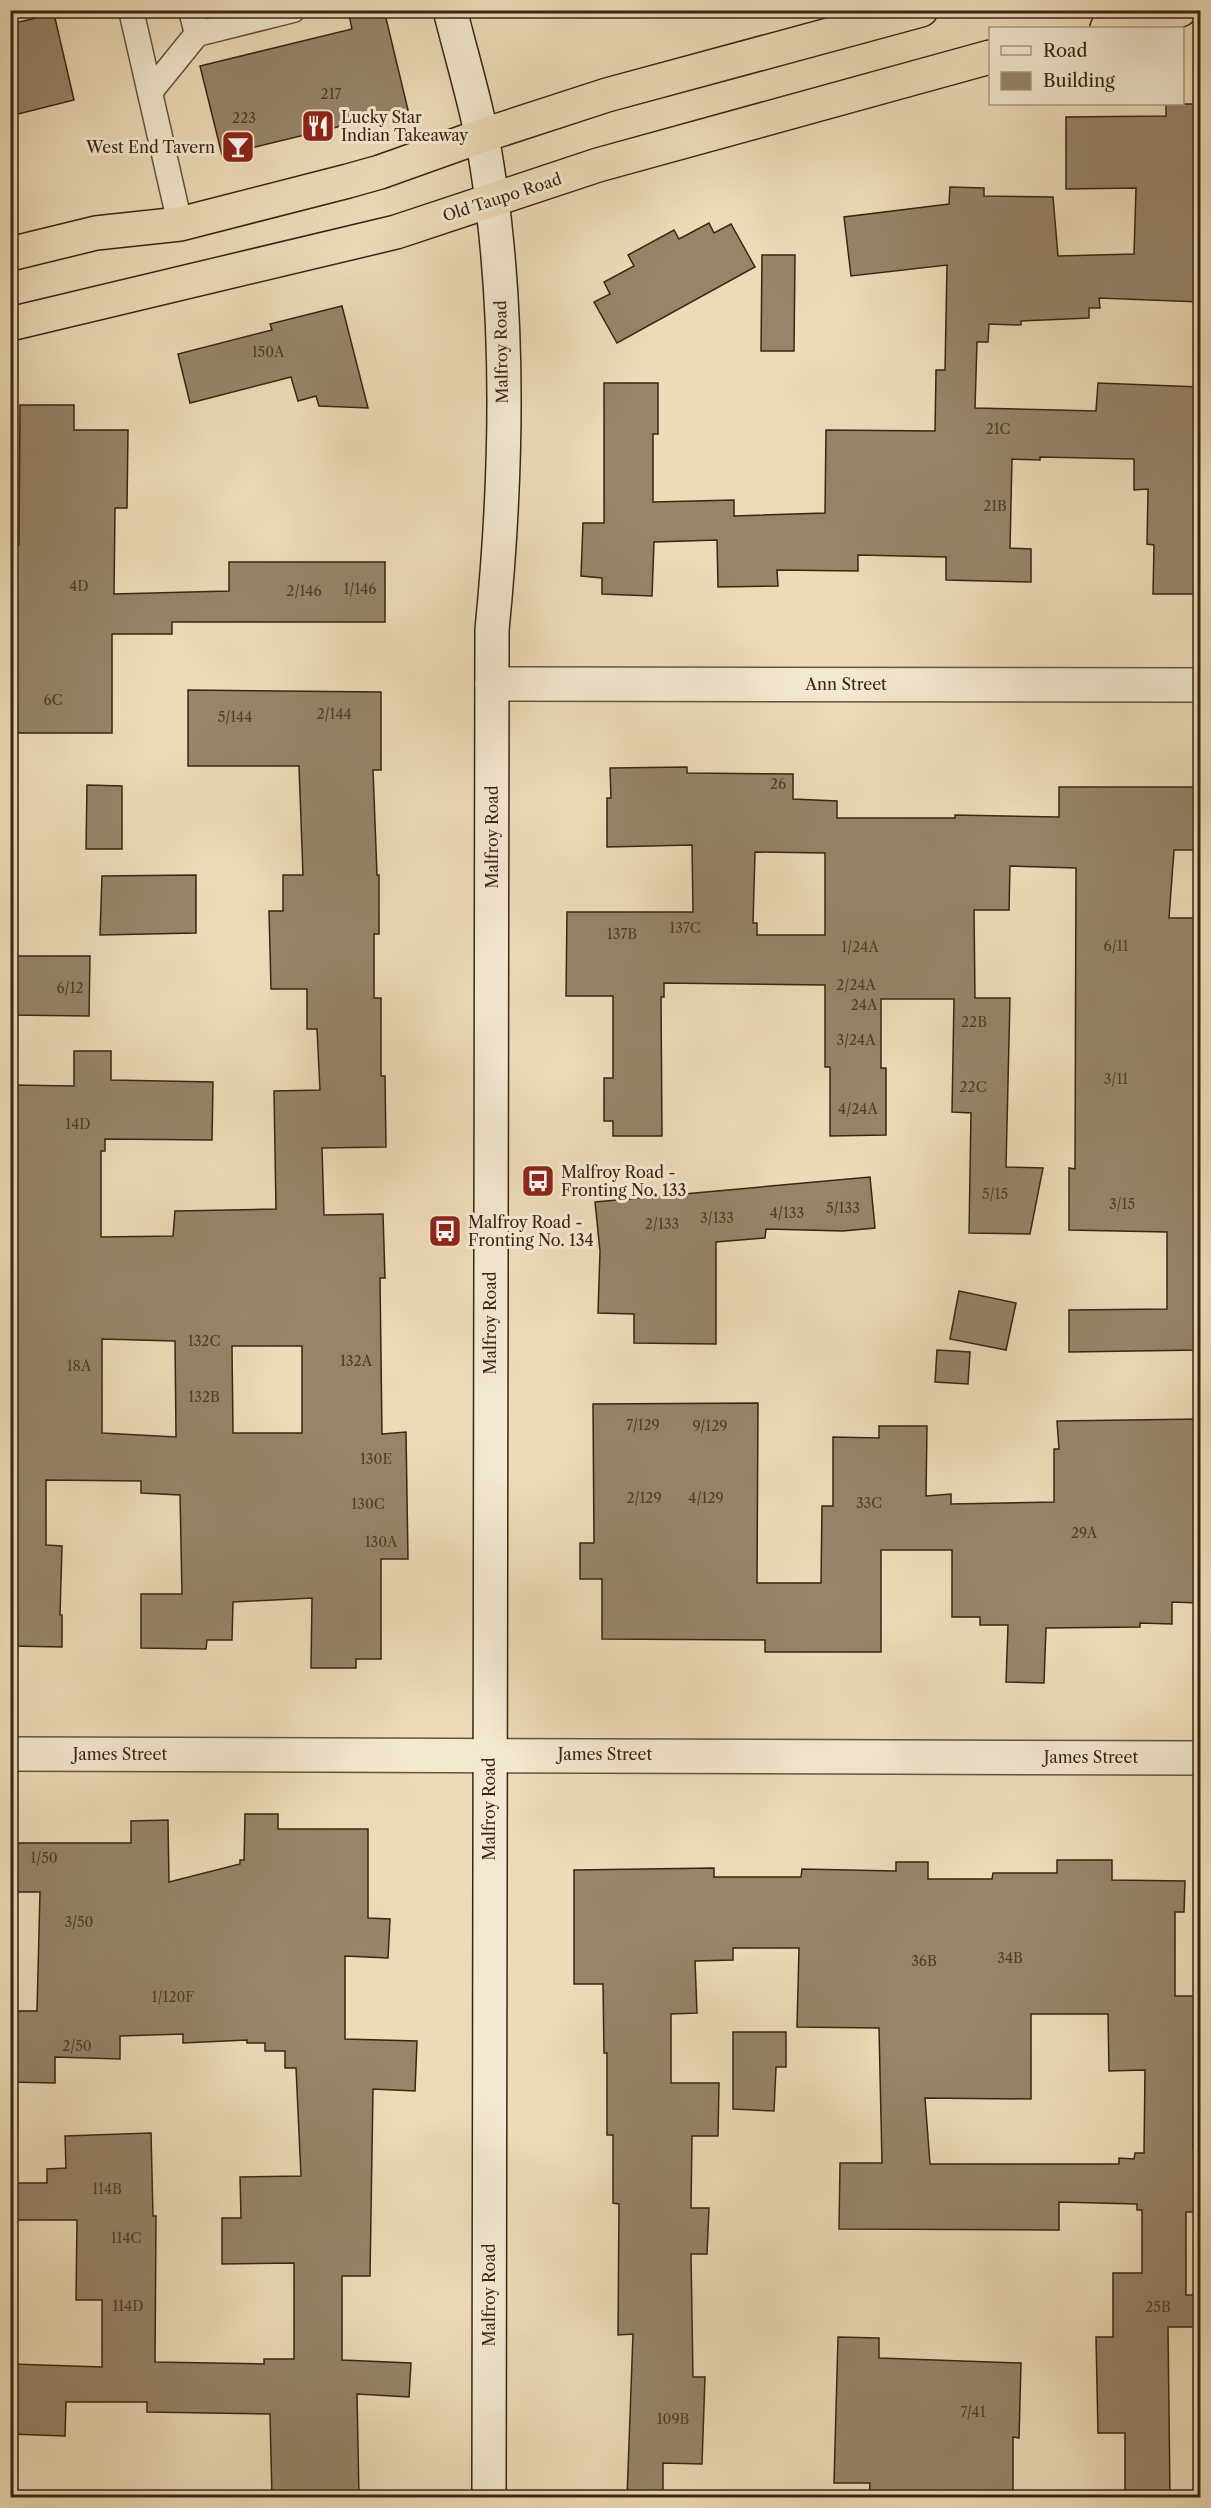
<svg xmlns="http://www.w3.org/2000/svg" width="1211" height="2508" font-family="'Libre Caslon Text',serif">
	<style>
		.building { fill: #978469; stroke: #392515; stroke-width: 1.5; fill-rule: evenodd }
		.lines { fill: none; stroke-linecap: round; stroke-linejoin: round }
		.lane-casing { stroke: #66523e; stroke-width: 27 }
		.street-casing { stroke: #66523e; stroke-width: 36 }
		.secondary-casing { stroke: #392515; stroke-width: 36 }
		.highway-casing { stroke: #392515; stroke-width: 36 }
		.lane { stroke: #f3e8d0; stroke-width: 24 }
		.street { stroke: #f3e8d0; stroke-width: 33 }
		.secondary { stroke: #f3e8d0; stroke-width: 33 }
		.highway { stroke: #eddbb7; stroke-width: 33 }
		.labels { text-anchor: middle; stroke-width: 6; stroke-linejoin: round; paint-order: stroke }
		.number-label { font-size: 14px; fill: #503d2a }
		.poi-label { font-size: 16px; fill: #392515; stroke: #f3e8d0; text-anchor: start }
		.street-label { font-size: 16px; fill: #392515; stroke: #f3e8d0 }
	</style>
	<rect width="100%" height="100%" fill="#eddbb7"/>
	<filter id="stains"><feTurbulence type="fractalNoise" baseFrequency=".00333" numOctaves="4"/><feColorMatrix values="0 0 0 0 .2 0 0 0 0 .09 0 0 0 0 .02 0 0 0 .5 -.17"/></filter>
	<radialGradient id="worn" r=".72"><stop offset=".6" stop-color="#630" stop-opacity="0"/><stop offset="1" stop-color="#630" stop-opacity=".3"/></radialGradient>
	<g class="building">
		<path d="M348,10H384L408,110L222,155L200,66L352,29Z"/>
		<path d="M54,14L74,100L10,116V24Z"/>
		<path d="M1166,104H1200V302L1099,298L1100,308H1089V318L1021,321V325L989,324L988,342H977L975,408L1096,411L1098,383L1200,387V594H1153L1154,545L1147,544L1148,489L1134,490V459L1040,457V460L1012,459L1010,548L1031,549V582L946,580V557L858,555V571L777,570L778,586L718,587L717,540L654,542L652,596L602,594V578L581,576L583,523H604V383H658V434H653V502L734,500V516L825,513L826,430L935,431L936,370H945L947,265L851,276L844,217L949,204L950,187L984,188V196L1053,197L1058,256L1134,254L1136,188L1066,189V117L1166,116Z"/>
		<path d="M709,223L714,233L731,224L755,267L617,343L594,302L610,294L604,282L634,266L628,255L674,230L679,239Z"/>
		<path d="M762,255H795L794,351H761Z"/>
		<path d="M342,306L368,408L319,406L316,396L298,401L291,377L190,403L178,354L272,330L270,324Z"/>
		<path d="M20,405H74V430H128L127,508H115L114,594L229,591V562H385V622H172V634H112V733H10V545H19Z"/>
		<path d="M188,690L381,692V770H373L377,875H379V934H374V998H381V1076H385L386,1147L322,1148L324,1215L383,1214L385,1278H380L382,1434L406,1432L408,1559H381V1659H356V1668H311L312,1598L233,1602L232,1640H207L206,1649L141,1648V1594H182L180,1495L141,1493V1481L46,1480V1545L62,1546L60,1615H62V1647L10,1646V1085L74,1086V1051H111V1080L213,1082L212,1140L105,1139V1151H101V1237L173,1236L175,1211L276,1209L274,1091L320,1090L317,1029H307V989H271L269,911H283V875H303L299,766H188ZM102,1339L175,1341L176,1437L102,1433ZM232,1346H302V1433H233Z"/>
		<path d="M687,767V773L793,774V799L837,801V818H955V815L1059,817V787H1200V850H1174L1169,918H1200V1350L1069,1352V1310L1167,1309V1232L1069,1230V1168L1075,1169L1076,868L1010,866L1009,910H974L975,998H1010L1006,1167L1043,1168L1030,1234L969,1233L971,1113L952,1112L954,999H881V1068H886V1135L830,1136V1067H825V985L664,983V997H661L662,1136H613V1121H604V1078H613V996H566L567,912H693L692,845L607,847V798H611L610,768ZM755,852L825,853V935H757V923H753Z"/>
		<path d="M87,785L122,786V849H86Z"/>
		<path d="M196,875V933L100,935L102,876Z"/>
		<path d="M10,956H90L89,1016L10,1015Z"/>
		<path d="M870,1177L875,1228L843,1231L766,1229L765,1238L716,1242V1344L634,1343V1314L598,1313L600,1251L595,1202Z"/>
		<path d="M959,1291L1016,1303L1006,1350L950,1339Z"/>
		<path d="M937,1350L970,1352L968,1384L935,1382Z"/>
		<path d="M758,1403L757,1583H821L822,1506H833V1437L879,1438V1426H927L926,1496L951,1494V1504L1054,1502V1449H1059L1057,1421L1200,1419V1603L1172,1602V1624L1140,1623V1627L1046,1628L1044,1683L1006,1682L1008,1625H980V1617H952V1550H881V1652H765V1640L602,1639V1579H580V1543H594L593,1404Z"/>
		<path d="M245,1814H278V1829H368V1918L390,1919L388,1958L345,1956V2039L417,2041L415,2091L373,2089L370,2276H342V2360L411,2363L409,2397L357,2394L359,2498H272L270,2414L147,2412V2402H66L65,2436L10,2434L12,2364L102,2367V2300H76L77,2220H10V2183H47V2169L66,2168L65,2136L151,2133L153,2216H156L155,2362L264,2364V2359H294V2263L222,2264V2218H241L240,2177L301,2176L296,2068H285V2051H265V2043H247V2040L183,2043V2034L120,2036V2059L55,2057V2083L10,2082V2011H37L40,1892H10V1843H131V1821L168,1820L169,1882L240,1864V1860H244Z"/>
		<path d="M1057,1860H1112V1880L1185,1881L1184,1912H1175V1996H1194L1193,2148H1200V2212H1186V2295H1200V2327H1168L1170,2498H1125V2433H1098L1096,2337H1113V2273H1142V2210H1137V2204L1059,2202V2230L839,2229L840,2163H882L879,2028L797,2027L799,1948H733V1960L695,1961L697,2013L671,2014V2083H719L718,2136H692L691,2208H709L707,2254H691L693,2377H705L702,2464L663,2463V2498H627L633,2334L618,2335L619,2204L613,2203V2135H607V2053H604L603,1984H574V1870L714,1868V1877H801L802,1869L896,1871V1862H928V1879H992L993,1873H1057ZM1031,2014H1108L1109,2071L1145,2070L1144,2153H1135L1134,2159L1119,2158V2164H930L925,2098L1031,2099Z"/>
		<path d="M733,2032H786V2067H776L774,2111L733,2109Z"/>
		<path d="M838,2337L879,2338V2358L1021,2363L1019,2438L1013,2437V2498H869L870,2483H834Z"/>
	</g>
	<g class="lines">
		<defs>
			<g id="lane">
				<path d="M131,10L180,224"/>
				<path d="M191,10L197,34"/>
				<path d="M150,92L197,34L293,10"/>
			</g>
			<g id="street">
				<path d="M492,684L1200,685"/>
				<path d="M10,1754L1200,1758"/>
			</g>
			<path id="secondary" d="M450,10C463,62 479,113 487,166C511,317 507,478 492,630L489,2498"/>
			<g id="highway">
				<path d="M1107,28L1180,10"/>
				<path d="M10,254L96,233L180,224L348,181L380,172L481,136L607,95L921,10"/>
				<path d="M10,324L396,232L598,165L990,57"/>
			</g>
		</defs>
		<use href="#lane" class="lane-casing"/>
		<use href="#street" class="street-casing"/>
		<use href="#secondary" class="secondary-casing"/>
		<use href="#highway" class="highway-casing"/>
		<use href="#lane" class="lane"/>
		<use href="#street" class="street"/>
		<use href="#secondary" class="secondary"/>
		<use href="#highway" class="highway"/>
	</g>
	<defs>
		<symbol id="restaurant-square" viewBox="-11 -11 22 22"><rect x="-9" y="-9" width="18" height="18" rx="4" fill="#8f2418" stroke="#f3e8d0"/><path d="M-5-6h1v4h1v-4h1v4h1v-4h1v5L-1.5 .5V6h-2V.5L-5-1ZM5-6V6H3V1.5H1.5Q1.5-4 5-6Z" fill="#fff"/></symbol>
		<symbol id="bar-square" viewBox="-11 -11 22 22"><rect x="-9" y="-9" width="18" height="18" rx="4" fill="#8f2418" stroke="#f3e8d0"/><path d="M-6-5H6L.8 .8V4.5H3.5V6h-7V4.5H-.8V.8Z" fill="#fff"/></symbol>
		<symbol id="bus-square" viewBox="-11 -11 22 22"><rect x="-9" y="-9" width="18" height="18" rx="4" fill="#8f2418" stroke="#f3e8d0"/><path d="M-5-6H5V4H4V6H2V4H-2V6H-4V4H-5ZM-3.5-4V0h7V-4ZM-3.5 1.2v1.5H-2V1.2ZM2 1.2v1.5H3.5V1.2Z" fill="#fff"/></symbol>
	</defs>
	<g fill-rule="evenodd">
		<use href="#restaurant-square" x="299" y="107" width="38" height="38"/>
		<use href="#bar-square" x="219" y="128" width="38" height="38"/>
		<use href="#bus-square" x="519" y="1162" width="38" height="38"/>
		<use href="#bus-square" x="426" y="1212" width="38" height="38"/>
	</g>
	<g class="labels">
		<g class="number-label">
			<text x="331" y="99">217</text>
			<text x="244" y="123">223</text>
			<text x="268" y="357">150A</text>
			<text x="998" y="434">21C</text>
			<text x="995" y="511">21B</text>
			<text x="79" y="591">4D</text>
			<text x="360" y="594">1/146</text>
			<text x="304" y="596">2/146</text>
			<text x="53" y="705">6C</text>
			<text x="334" y="719">2/144</text>
			<text x="235" y="722">5/144</text>
			<text x="778" y="789">26</text>
			<text x="685" y="933">137C</text>
			<text x="622" y="939">137B</text>
			<text x="1116" y="951">6/11</text>
			<text x="860" y="952">1/24A</text>
			<text x="856" y="990">2/24A</text>
			<text x="70" y="993">6/12</text>
			<text x="864" y="1010">24A</text>
			<text x="974" y="1027">22B</text>
			<text x="856" y="1045">3/24A</text>
			<text x="1116" y="1084">3/11</text>
			<text x="973" y="1092">22C</text>
			<text x="858" y="1114">4/24A</text>
			<text x="78" y="1129">14D</text>
			<text x="995" y="1199">5/15</text>
			<text x="1122" y="1209">3/15</text>
			<text x="843" y="1213">5/133</text>
			<text x="787" y="1218">4/133</text>
			<text x="717" y="1223">3/133</text>
			<text x="662" y="1229">2/133</text>
			<text x="204" y="1346">132C</text>
			<text x="356" y="1366">132A</text>
			<text x="79" y="1371">18A</text>
			<text x="204" y="1402">132B</text>
			<text x="643" y="1430">7/129</text>
			<text x="710" y="1431">9/129</text>
			<text x="376" y="1464">130E</text>
			<text x="644" y="1503">2/129</text>
			<text x="706" y="1503">4/129</text>
			<text x="869" y="1508">33C</text>
			<text x="368" y="1509">130C</text>
			<text x="1084" y="1538">29A</text>
			<text x="381" y="1547">130A</text>
			<text x="44" y="1863">1/50</text>
			<text x="79" y="1927">3/50</text>
			<text x="1010" y="1963">34B</text>
			<text x="924" y="1966">36B</text>
			<text x="173" y="2002">1/120F</text>
			<text x="77" y="2051">2/50</text>
			<text x="107" y="2194">114B</text>
			<text x="126" y="2243">114C</text>
			<text x="128" y="2311">114D</text>
			<text x="1158" y="2312">25B</text>
			<text x="973" y="2417">7/41</text>
			<text x="673" y="2424">109B</text>
		</g>
		<g class="poi-label">
			<text x="341" y="123">Lucky Star<tspan x="341" dy="18">Indian Takeaway</tspan></text>
			<text x="215" y="153" text-anchor="end">West End Tavern</text>
			<text x="561" y="1178">Malfroy Road -<tspan x="561" dy="18">Fronting No. 133</tspan></text>
			<text x="468" y="1228">Malfroy Road -<tspan x="468" dy="18">Fronting No. 134</tspan></text>
		</g>
		<g class="street-label">
			<text transform="translate(502 197) rotate(-18)" y="6">Old Taupo Road</text>
			<text transform="translate(501 352) rotate(-91)" y="6">Malfroy Road</text>
			<text x="846" y="690">Ann Street</text>
			<text transform="translate(492 837) rotate(-90)" y="6">Malfroy Road</text>
			<text transform="translate(490 1323) rotate(-90)" y="6">Malfroy Road</text>
			<text x="120" y="1760">James Street</text>
			<text x="605" y="1760">James Street</text>
			<text x="1091" y="1763">James Street</text>
			<text transform="translate(489 1809) rotate(-90)" y="6">Malfroy Road</text>
			<text transform="translate(489 2295) rotate(-90)" y="6">Malfroy Road</text>
		</g>
	</g>
	<rect width="1211" height="2508" fill="none" stroke="#eddbb7" stroke-width="36"/>
	<rect x="12" y="12" width="1187" height="2484" fill="none" stroke="#392515" stroke-width="3"/>
	<rect x="18" y="18" width="1175" height="2472" fill="none" stroke="#392515" stroke-width="1.5"/>
	<rect x="989" y="27" width="195" height="78" fill="#f3e8d0" stroke="#a99a85" stroke-width="1.5"/>
	<rect x="1001" y="46" width="30" height="9" fill="#f3e8d0" stroke="#a99a85" stroke-width="1.5"/>
	<text x="1043" y="57" font-size="18" fill="#392515">Road</text>
	<rect x="1001" y="72" width="30" height="18" fill="#978469" stroke="#a99a85" stroke-width="1.5"/>
	<text x="1043" y="87" font-size="18" fill="#392515">Building</text>
	<rect width="100%" height="100%" filter="url(#stains)"/>
	<rect width="100%" height="100%" fill="url(#worn)"/>
</svg>
